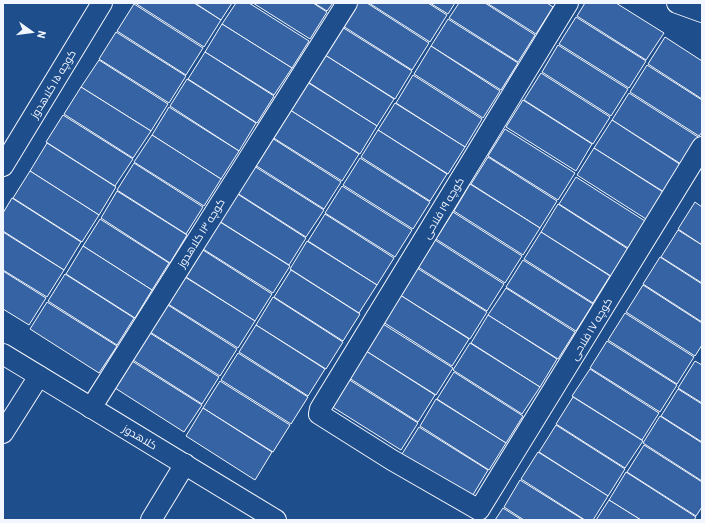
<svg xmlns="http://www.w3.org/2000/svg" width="705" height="523" font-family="Barlow,Cairo,sans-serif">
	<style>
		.building { fill: #3563a3; stroke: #f2f6ff }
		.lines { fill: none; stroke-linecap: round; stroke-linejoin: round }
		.minor-casing { stroke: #f2f6ff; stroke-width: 22 }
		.minor { stroke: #1f4e8c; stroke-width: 20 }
		.labels { text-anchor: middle; stroke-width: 3; stroke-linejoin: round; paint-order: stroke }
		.street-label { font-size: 11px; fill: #f2f6ff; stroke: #1f4e8c }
	</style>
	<rect width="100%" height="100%" fill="#1f4e8c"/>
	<g class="building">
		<path d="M135,3H194L221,20L204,47Z"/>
		<path d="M195,3H232L221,20Z"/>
		<path d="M236,3H249L309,41L292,68L222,24Z"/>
		<path d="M253,3H313L327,12L310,39Z"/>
		<path d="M314,3H333L327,11Z"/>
		<path d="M357,3H367L429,43L412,70L343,26Z"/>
		<path d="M369,3H428L447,15L430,42Z"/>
		<path d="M430,3H455L448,14Z"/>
		<path d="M459,3H485L535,35L518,62L449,18Z"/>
		<path d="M487,3H547L553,7L536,34Z"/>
		<path d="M585,3H616L664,33L646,60L577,16Z"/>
		<path d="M134,4L203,48L186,75L117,31Z"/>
		<path d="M576,17L646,61L629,88L559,44Z"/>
		<path d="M448,19L518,63L501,90L431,46Z"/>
		<path d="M222,24L292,68L274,95L205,52Z"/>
		<path d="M342,27L412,71L395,99L325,55Z"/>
		<path d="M116,32L186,76L169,103L99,59Z"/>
		<path d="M665,37L702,61V99L648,64Z"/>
		<path d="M558,45L628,89L611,116L542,72Z"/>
		<path d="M431,46L500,91L483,118L414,74Z"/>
		<path d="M205,52L274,96L257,123L188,79Z"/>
		<path d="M325,55L394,99L377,126L308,82Z"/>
		<path d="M99,60L168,104L151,131L81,87Z"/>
		<path d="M647,65L702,100V132L699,136L630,92Z"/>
		<path d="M541,73L610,117L593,144L524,100Z"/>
		<path d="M413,75L482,119L465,147L396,103Z"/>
		<path d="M187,79L256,123L239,151L170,106Z"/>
		<path d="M307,82L377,126L360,154L290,110Z"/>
		<path d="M81,87L151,131L133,158L64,114Z"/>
		<path d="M629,93L698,137L681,164L612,120Z"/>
		<path d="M523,100L592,144L576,171L506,127Z"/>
		<path d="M395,103L465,147L448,174L378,130Z"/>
		<path d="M169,107L239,151L221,179L152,135Z"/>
		<path d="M290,110L359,154L342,181L272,137Z"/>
		<path d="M63,115L133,159L115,186L46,142Z"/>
		<path d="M612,120L681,165L664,192L594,148Z"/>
		<path d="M505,129L575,173L558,200L488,156Z"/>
		<path d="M378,130L447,174L430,201L361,157Z"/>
		<path d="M152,135L221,179L204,206L134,162Z"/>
		<path d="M272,138L341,182L324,209L255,165Z"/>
		<path d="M47,143L116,187L99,215L30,171Z"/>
		<path d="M594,148L663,192L646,219L577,175Z"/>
		<path d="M488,157L557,201L540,228L471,184Z"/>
		<path d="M360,158L430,202L413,229L343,185Z"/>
		<path d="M134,163L203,207L186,234L117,190Z"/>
		<path d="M254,166L324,210L306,237L237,193Z"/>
		<path d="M30,171L99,215L82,242L13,198Z"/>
		<path d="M576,177L645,221L628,248L559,204Z"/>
		<path d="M470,184L540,228L523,255L454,211Z"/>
		<path d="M342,186L412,230L395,257L325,213Z"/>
		<path d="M117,191L187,235L170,263L101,218Z"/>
		<path d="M236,193L306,238L289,265L219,221Z"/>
		<path d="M12,198L81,242L64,270L3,231V213Z"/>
		<path d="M695,202L702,207V245L678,229Z"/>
		<path d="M558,204L628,249L611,276L541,232Z"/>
		<path d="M453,212L522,256L505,283L436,239Z"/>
		<path d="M325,214L394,258L377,285L308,241Z"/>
		<path d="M100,219L169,263L152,290L83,246Z"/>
		<path d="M220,222L290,266L273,293L203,249Z"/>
		<path d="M678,230L702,245V283L661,257Z"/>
		<path d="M3,232L64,270L47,297L3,270Z"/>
		<path d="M541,232L610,276L593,303L524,259Z"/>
		<path d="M435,240L504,284L487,311L418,267Z"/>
		<path d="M307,241L377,285L359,313L290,269Z"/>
		<path d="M83,246L152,290L135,318L66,274Z"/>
		<path d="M203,250L272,294L255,321L186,277Z"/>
		<path d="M660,257L702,284V322L643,284Z"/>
		<path d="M523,260L593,304L576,331L506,287Z"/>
		<path d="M417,268L487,312L470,339L400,295Z"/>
		<path d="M291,270L360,314L343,341L274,297Z"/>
		<path d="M3,271L46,298L29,325L3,309Z"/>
		<path d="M65,274L134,318L117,345L48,301Z"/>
		<path d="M185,277L255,321L238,348L168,304Z"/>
		<path d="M643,285L702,323V345L695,356L626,312Z"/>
		<path d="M506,288L575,332L558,359L488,315Z"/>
		<path d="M400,295L469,339L452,366L383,322Z"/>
		<path d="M273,297L343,342L326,369L256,325Z"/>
		<path d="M47,302L117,346L99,373L30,329Z"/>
		<path d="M168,305L237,349L220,376L150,332Z"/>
		<path d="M625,313L694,357L677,384L608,340Z"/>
		<path d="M488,315L557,359L540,387L471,343Z"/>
		<path d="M383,324L453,368L436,395L366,351Z"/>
		<path d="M256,325L325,369L308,396L239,352Z"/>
		<path d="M150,333L219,377L202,404L133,360Z"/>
		<path d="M607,341L677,385L660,412L590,368Z"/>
		<path d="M470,343L540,387L522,414L453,370Z"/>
		<path d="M366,351L435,395L418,422L349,378Z"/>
		<path d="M238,353L308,397L291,424L221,380Z"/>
		<path d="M132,361L202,405L184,432L115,388Z"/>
		<path d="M695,361L702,365V403L678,388Z"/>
		<path d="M590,369L659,413L642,440L572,396Z"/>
		<path d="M454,372L523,416L506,443L437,399Z"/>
		<path d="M348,379L418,423L401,450L331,406Z"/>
		<path d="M220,381L290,425L273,452L203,408Z"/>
		<path d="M678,389L702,404V442L661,416Z"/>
		<path d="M573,397L643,441L625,468L556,424Z"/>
		<path d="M436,399L506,443L489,470L420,426Z"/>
		<path d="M203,408L272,452L255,480L186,436Z"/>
		<path d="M660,416L702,443V481L643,443Z"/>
		<path d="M556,425L625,469L608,496L539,452Z"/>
		<path d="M419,427L488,470L471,498L402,454Z"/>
		<path d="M644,445L702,482V507L696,516L627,472Z"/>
		<path d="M538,452L608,496L593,520H585L521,479Z"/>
		<path d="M626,472L696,517L694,520H641L609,500Z"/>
		<path d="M520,480L584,520H524L504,507Z"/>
		<path d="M609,500L641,520H596Z"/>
		<path d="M503,508L522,520H495Z"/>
	</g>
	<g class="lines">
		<defs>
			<g id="minor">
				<path d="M568,3L320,409L319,414L392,460L479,510L702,147"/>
				<path d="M677,3L702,12"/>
				<path d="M3,166L102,3"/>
				<path d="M3,354L276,520"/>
				<path d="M91,408L347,3"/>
				<path d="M3,433L39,376"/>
				<path d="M151,520L185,464"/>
			</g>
		</defs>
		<use href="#minor" class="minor-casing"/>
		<use href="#minor" class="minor"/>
	</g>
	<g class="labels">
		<g class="street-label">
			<text transform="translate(53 84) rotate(-59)" y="4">کوچه ۱۵ کلاهدوز</text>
			<text transform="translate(443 208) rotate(-59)" y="4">کوچه ۱۹ فلاحی</text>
			<text transform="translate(201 233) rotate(-58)" y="4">کوچه ۱۳ کلاهدوز</text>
			<text transform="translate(591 329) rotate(-59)" y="4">کوچه ۱۷ فلاحی</text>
			<text transform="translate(140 437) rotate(31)" y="4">کلاهدوز</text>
		</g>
	</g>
	<rect width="705" height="523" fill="none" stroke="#f2f6ff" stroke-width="8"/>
	<g transform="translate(32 32) rotate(104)" stroke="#1f4e8c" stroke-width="3" paint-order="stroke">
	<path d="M0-3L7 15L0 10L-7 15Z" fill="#f2f6ff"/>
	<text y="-6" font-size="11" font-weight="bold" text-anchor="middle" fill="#f2f6ff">N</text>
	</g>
</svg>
